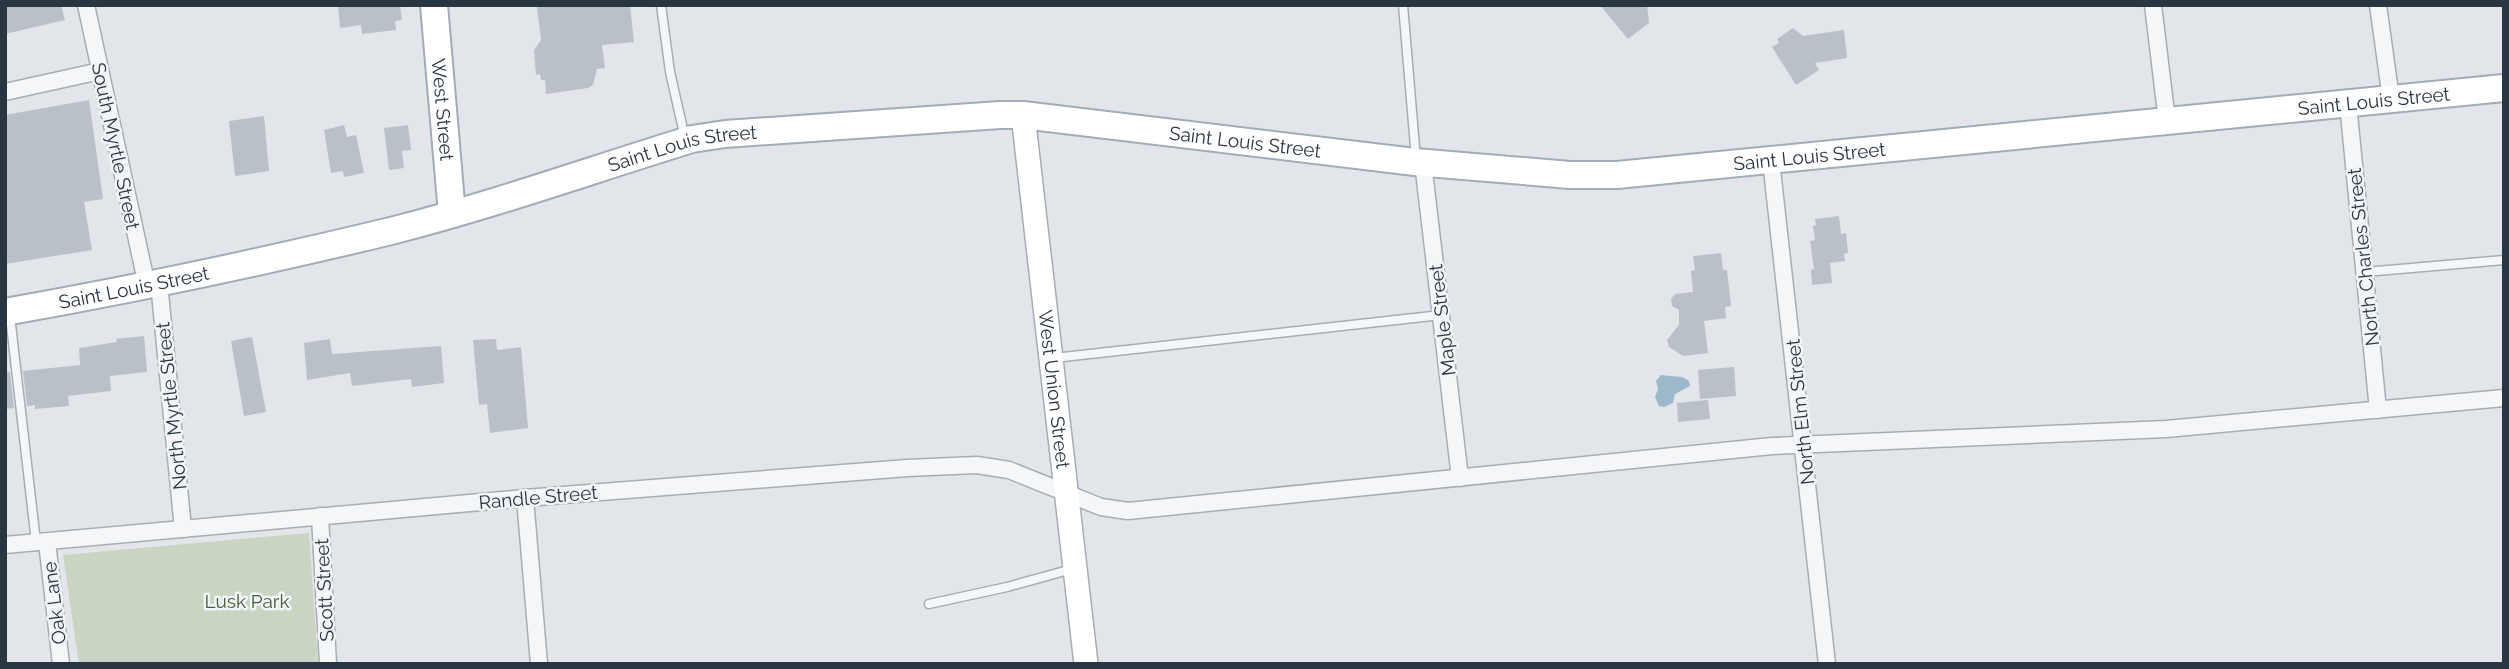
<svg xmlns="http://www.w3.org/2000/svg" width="2509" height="669" font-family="Raleway,sans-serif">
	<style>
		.green { fill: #c9d4c3 }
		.water { fill: #9db8ca }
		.building { fill: #b9c0c7 }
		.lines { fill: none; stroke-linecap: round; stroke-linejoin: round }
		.lane-casing { stroke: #a7adb4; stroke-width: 11 }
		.street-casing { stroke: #a7adb4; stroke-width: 19 }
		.secondary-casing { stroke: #a7adb4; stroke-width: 26 }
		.primary-casing { stroke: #a1acb6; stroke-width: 30 }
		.lane { stroke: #f4f6f8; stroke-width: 8 }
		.street { stroke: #f4f6f8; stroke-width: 16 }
		.secondary { stroke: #fff; stroke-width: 23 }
		.primary { stroke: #fff; stroke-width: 26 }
		.labels { text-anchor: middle; stroke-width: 5; stroke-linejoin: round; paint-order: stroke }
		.street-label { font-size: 19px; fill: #2a3542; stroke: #f1f5f7 }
		.park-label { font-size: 19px; fill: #435e37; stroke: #f1f5f7 }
	</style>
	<rect width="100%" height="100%" fill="#e2e6ea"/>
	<path class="green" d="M309,533L318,664H79L63,555Z"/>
	<path class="water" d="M1661,375L1682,377L1689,381L1690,386L1675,394L1673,403L1664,407L1659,406L1655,397L1658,389L1656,381Z"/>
	<g class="building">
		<path d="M5,5H61L65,20L5,34Z"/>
		<path d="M338,5H400L402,20L395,21L396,30L362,34L361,25L340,28Z"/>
		<path d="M556,5H630L634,42L602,45L605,68L597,69L593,85L588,88L546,94L545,80H541L540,74L536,75L534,50L541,40L537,7Z"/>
		<path d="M1600,5H1647L1649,23L1628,39Z"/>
		<path d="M1793,28L1803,36L1844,30L1847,58L1815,63L1819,70L1796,85L1772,47L1779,43L1777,39Z"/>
		<path d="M89,100L103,199L84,202L92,250L5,264V115Z"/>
		<path d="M264,116L269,171L235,176L229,121Z"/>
		<path d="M344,125L347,137L356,135L364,173L344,177L343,171L331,173L324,130Z"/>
		<path d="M408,125L411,150L402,151L404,168L389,170L384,128Z"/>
		<path d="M1839,216L1841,234L1846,233L1848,253L1844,254L1845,261L1830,263L1832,283L1812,285L1811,270L1814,269L1810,241L1815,240L1813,226L1816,225L1815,219Z"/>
		<path d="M1721,253L1723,270H1727L1731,306L1725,307L1726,318L1704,321L1708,353L1683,356L1669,347L1667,340L1679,325V310L1672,306L1671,299L1675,294L1693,292L1691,271L1695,270L1693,256Z"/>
		<path d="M144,336L147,372L110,376L111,391L68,396L69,406L35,409V405L27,406L23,371L80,365L79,348L117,342L116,339Z"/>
		<path d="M252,337L266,412L244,416L231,341Z"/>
		<path d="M330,339L332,354L441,346L444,383L412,387L411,379L352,386L350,373L307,380L304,343Z"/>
		<path d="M496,339L497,350L521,347L528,428L490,433L487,404L479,405L473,340Z"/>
		<path d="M1734,367L1736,396L1700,399L1698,370Z"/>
		<path d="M10,372L14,408L5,409V373Z"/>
		<path d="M1708,400L1710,419L1678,422L1677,403Z"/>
	</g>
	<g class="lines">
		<defs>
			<g id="lane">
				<path d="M661,5L670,72L685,138"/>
				<path d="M1403,5L1416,159"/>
				<path d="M2365,272L2504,260"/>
				<path d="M10,316L36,542"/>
				<path d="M1054,358L1441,315"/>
				<path d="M929,604L1007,587L1072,569"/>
			</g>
			<g id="street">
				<path d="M86,5L147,286"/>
				<path d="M2153,5L2167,121"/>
				<path d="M2378,5L2391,99"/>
				<path d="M5,92L100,71"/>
				<path d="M2348,104L2378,410"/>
				<path d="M1771,161L1827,664"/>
				<path d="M1423,163L1460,478"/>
				<path d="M159,283L183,529"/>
				<path d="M525,498L539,664"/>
				<path d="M320,516L328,664"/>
				<path d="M47,542L61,664"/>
				<path d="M5,545L525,498L907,468L977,465L1009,470L1101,507L1128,511L1772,446L2166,429L2504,398"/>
			</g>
			<g id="secondary">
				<path id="s1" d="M1023,115L1086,664"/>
			</g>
			<g id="primary">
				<path id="s2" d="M434,5L452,214"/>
				<path id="s3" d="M5,312C135,289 263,262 391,231C493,205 591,170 692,139L725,134L1000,115H1023L1415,162L1570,175H1617L2504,88"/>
			</g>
		</defs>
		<use href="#lane" class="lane-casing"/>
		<use href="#street" class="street-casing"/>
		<use href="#secondary" class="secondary-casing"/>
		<use href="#primary" class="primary-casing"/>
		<use href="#lane" class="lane"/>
		<use href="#street" class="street"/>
		<use href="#secondary" class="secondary"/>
		<use href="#primary" class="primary"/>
	</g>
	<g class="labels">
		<g class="street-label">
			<text dy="7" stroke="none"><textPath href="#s3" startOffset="2399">Saint Louis Street</textPath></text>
			<text dy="7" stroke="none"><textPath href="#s2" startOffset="105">West Street</textPath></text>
			<text dy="7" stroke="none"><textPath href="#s3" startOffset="1265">Saint Louis Street</textPath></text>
			<text transform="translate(116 146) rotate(78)" y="7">South Myrtle Street</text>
			<text dy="7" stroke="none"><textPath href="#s3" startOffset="698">Saint Louis Street</textPath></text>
			<text dy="7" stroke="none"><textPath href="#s3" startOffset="1832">Saint Louis Street</textPath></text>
			<text transform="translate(2363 257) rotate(-96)" y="7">North Charles Street</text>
			<text dy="7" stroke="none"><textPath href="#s3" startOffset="131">Saint Louis Street</textPath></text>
			<text transform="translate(1442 320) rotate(-97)" y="7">Maple Street</text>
			<text dy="7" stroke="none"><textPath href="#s1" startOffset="276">West Union Street</textPath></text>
			<text transform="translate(171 406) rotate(-96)" y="7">North Myrtle Street</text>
			<text transform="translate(1800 412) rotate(-96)" y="7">North Elm Street</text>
			<text transform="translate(538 497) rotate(-5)" y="7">Randle Street</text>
			<text transform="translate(324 590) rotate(-93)" y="7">Scott Street</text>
			<text transform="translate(54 603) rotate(-97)" y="7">Oak Lane</text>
		</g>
		<g class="park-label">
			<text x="247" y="608">Lusk Park</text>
		</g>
	</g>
	<rect width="2509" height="669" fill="none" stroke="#2a3542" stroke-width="14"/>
</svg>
